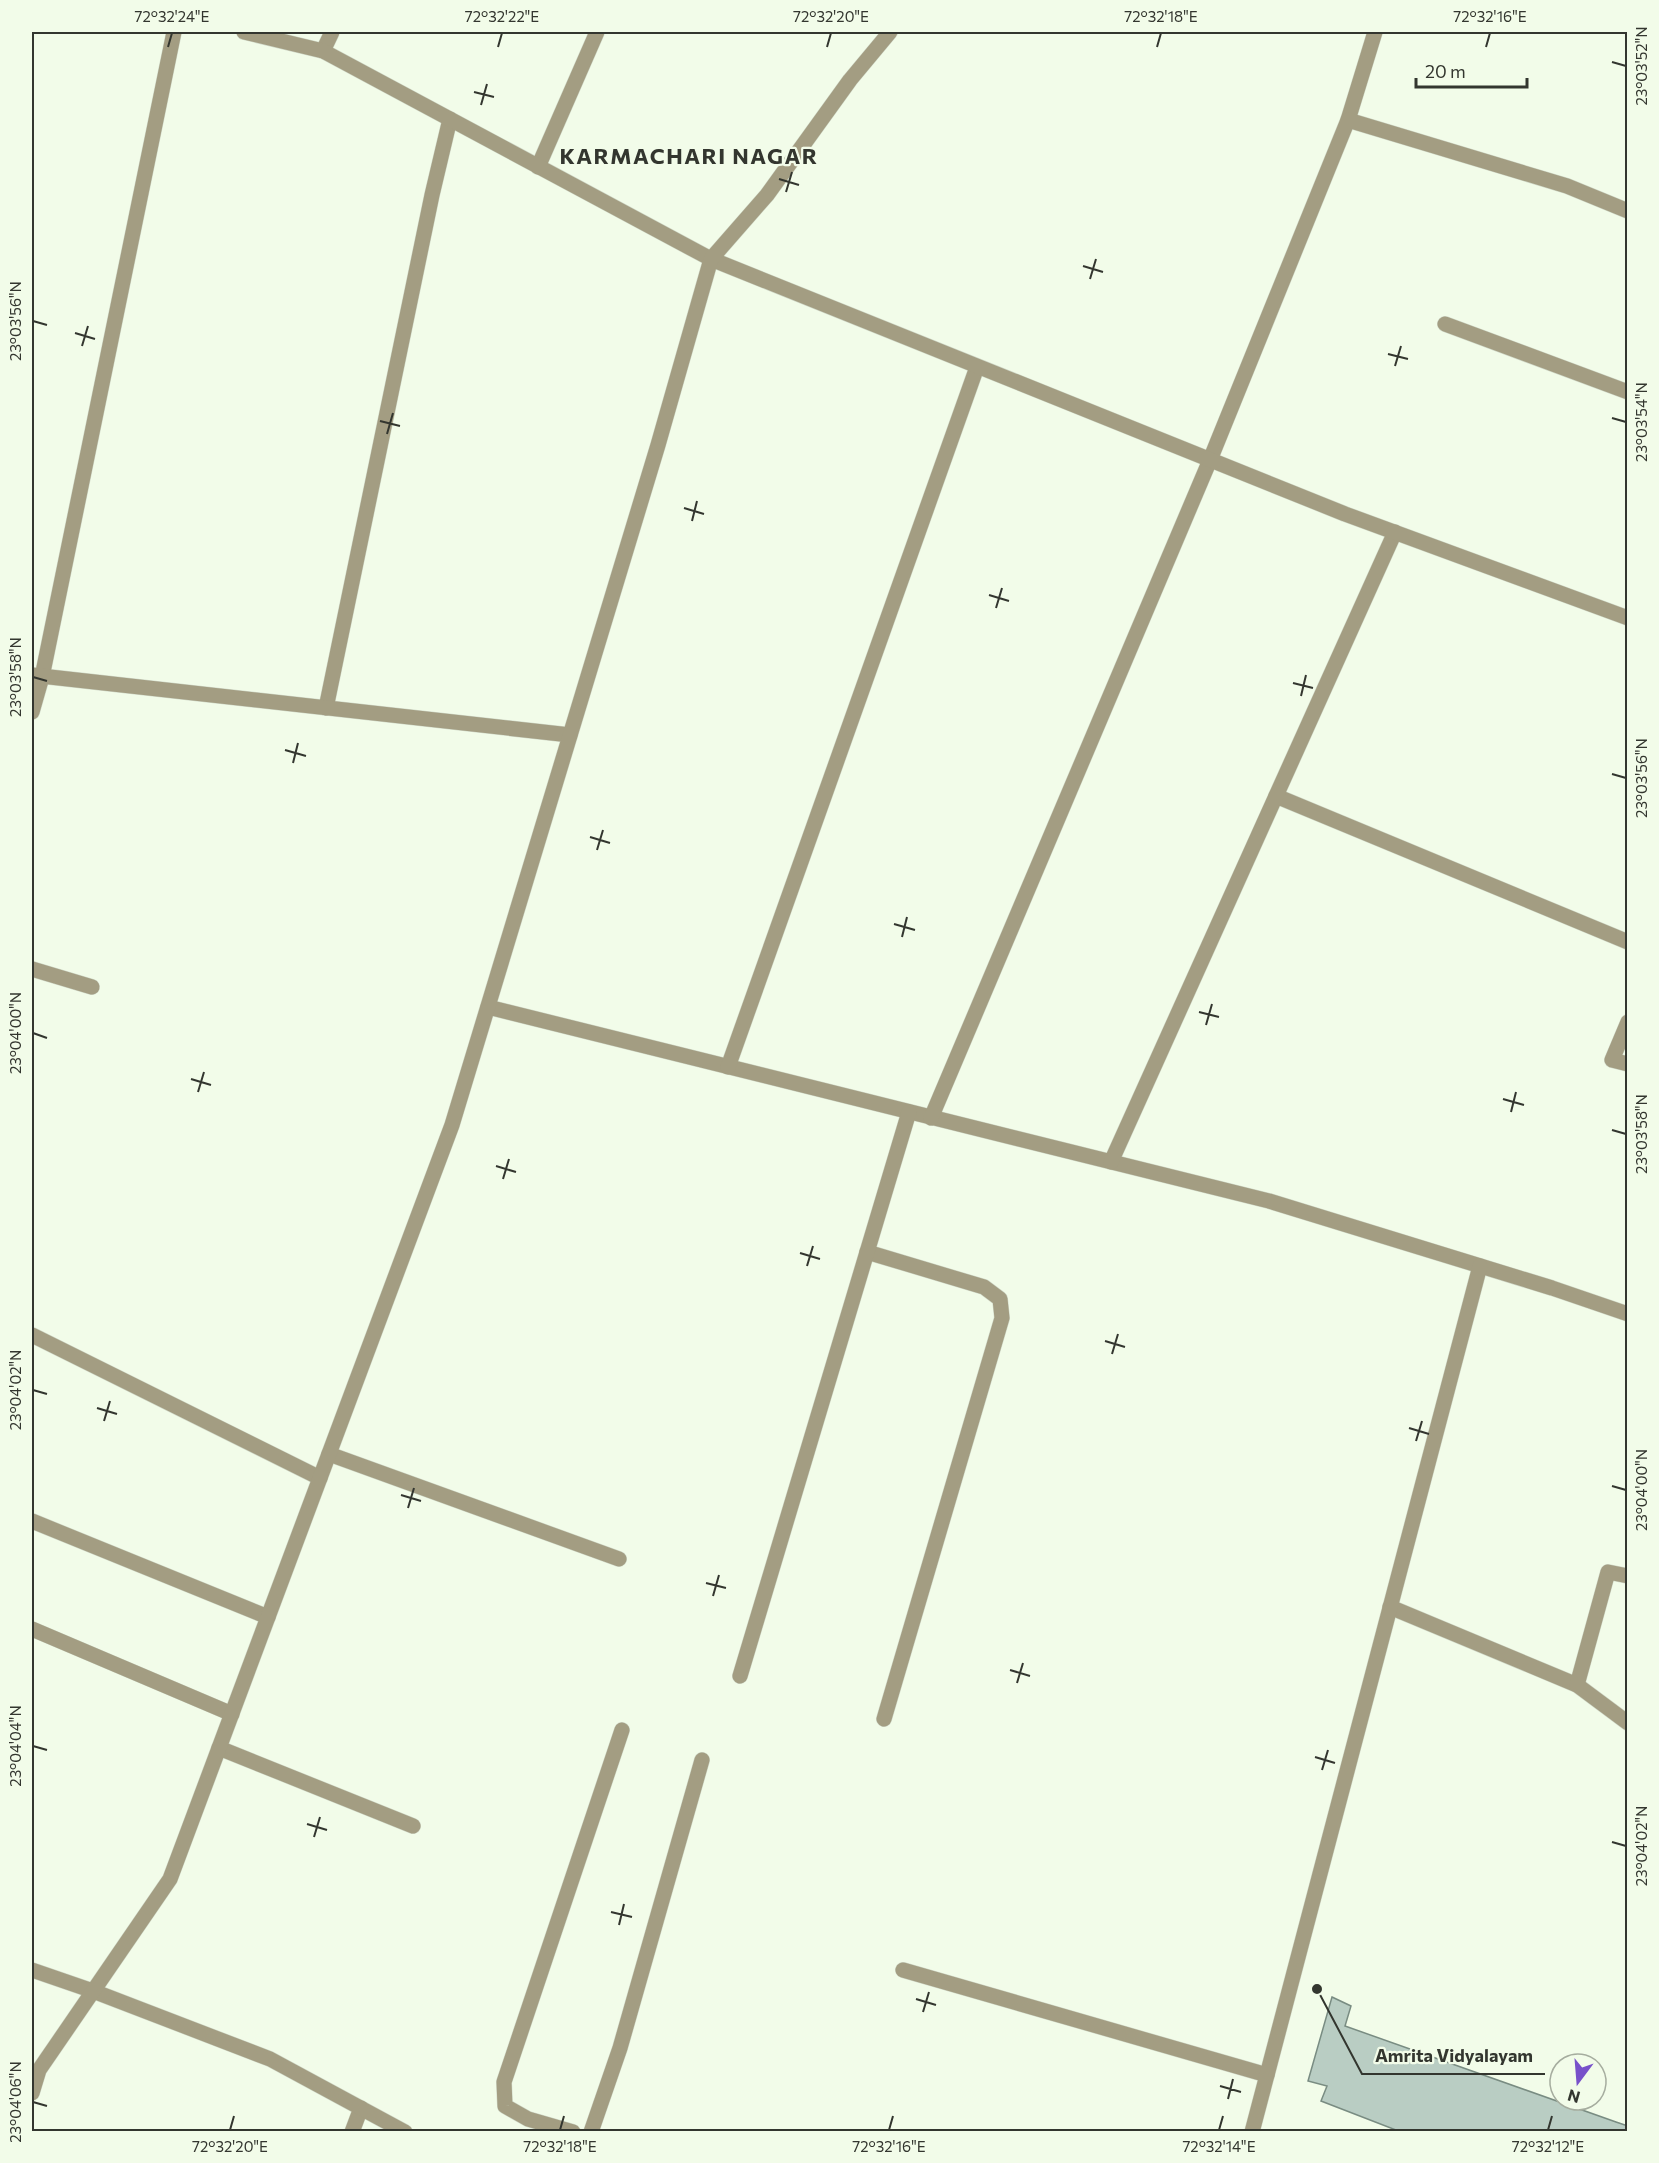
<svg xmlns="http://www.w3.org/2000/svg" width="1659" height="2163" font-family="Commissioner,sans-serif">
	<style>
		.building { fill: #b9cdc3; stroke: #798c82; stroke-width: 1.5 }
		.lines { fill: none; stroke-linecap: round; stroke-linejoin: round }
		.service-casing { stroke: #d0d8c8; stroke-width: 16 }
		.minor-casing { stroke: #d0d8c8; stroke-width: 16 }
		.tertiary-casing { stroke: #d0d8c8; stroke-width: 16 }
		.service { stroke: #a39d82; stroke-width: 15 }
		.minor { stroke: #a39d82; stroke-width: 15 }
		.tertiary { stroke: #a39d82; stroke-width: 15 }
		.ticks { fill: none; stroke: #33362f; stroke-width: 2 }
		.labels { text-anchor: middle; stroke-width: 4.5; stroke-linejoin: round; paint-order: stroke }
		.district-label { font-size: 22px; font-weight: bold; letter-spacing: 1.5px; fill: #33362f; stroke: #f2fce9 }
		.leader { fill: none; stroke: #33362f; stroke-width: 2 }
		.callout-dot { fill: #33362f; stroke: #f2fce9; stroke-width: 2 }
		.callout-label { font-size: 18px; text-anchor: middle; font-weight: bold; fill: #33362f; stroke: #f2fce9; stroke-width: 4.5; stroke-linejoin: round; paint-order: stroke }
		.neatline { fill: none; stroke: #33362f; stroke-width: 2 }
		.ticks-label { font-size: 15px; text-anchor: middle; fill: #33362f }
	</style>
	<rect width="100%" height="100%" fill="#f2fce9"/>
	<path class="building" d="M1332,1997L1351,2006L1345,2026L1616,2122L1628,2126V2132H1401L1321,2101L1327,2086L1308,2081Z"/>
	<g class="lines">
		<defs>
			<path id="service" d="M32,1335L320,1478"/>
			<g id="minor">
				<path d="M323,51L332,32"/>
				<path d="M1348,120L1375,32"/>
				<path d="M538,167L597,32"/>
				<path d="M1445,324L1628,392"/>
				<path d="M326,708L432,195L450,119"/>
				<path d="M32,712L42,677L174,32"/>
				<path d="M1276,796L1628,942"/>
				<path d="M32,969L92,987"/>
				<path d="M488,1007L1269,1201L1552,1288L1628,1314"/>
				<path d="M1628,1022L1612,1060L1628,1064"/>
				<path d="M728,1067L977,367"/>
				<path d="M931,1118L1210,460L1348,120L1567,186L1628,211"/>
				<path d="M1111,1162L1395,532"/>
				<path d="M867,1252L984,1287L1000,1299L1002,1318L884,1719"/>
				<path d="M329,1454L619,1559"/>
				<path d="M32,1521L268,1617"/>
				<path d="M1390,1607L1577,1685L1628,1723"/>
				<path d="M32,1629L232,1714"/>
				<path d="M740,1676L909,1112"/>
				<path d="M1577,1685L1608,1572L1628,1576"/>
				<path d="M219,1748L413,1826"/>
				<path d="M903,1970L1267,2075"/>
				<path d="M352,2132L361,2108"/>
				<path d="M573,2132L528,2119L505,2106L504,2082L622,1730"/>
				<path d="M591,2132L620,2048L702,1760"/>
				<path d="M1252,2132L1480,1266"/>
			</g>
			<g id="tertiary">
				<path d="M244,32L323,51L711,259L1345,514L1628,618"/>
				<path d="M32,675L570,735"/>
				<path d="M32,1970L93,1991L270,2059L405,2132"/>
				<path d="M32,2093L39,2070L170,1879L452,1125L658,445L711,259L767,195L850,80L890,32"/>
			</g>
		</defs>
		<use href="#service" class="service-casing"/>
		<use href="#minor" class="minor-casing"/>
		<use href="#tertiary" class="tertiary-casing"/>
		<use href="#service" class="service"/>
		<use href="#minor" class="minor"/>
		<use href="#tertiary" class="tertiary"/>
	</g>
	<path class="ticks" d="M168,47L172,33M498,47L502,33M827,47L831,33M1157,47L1161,33M1486,47L1490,33M1612,62L1626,66M474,92L494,97M481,105L487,84M779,179L799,185M786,192L792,172M1083,266L1103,272M1090,279L1096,259M33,321L47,325M75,333L95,339M82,346L88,326M1388,354L1408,359M1395,366L1401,346M1612,418L1626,422M380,421L400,426M387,434L393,413M684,508L704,514M692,521L697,501M989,595L1009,601M996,608L1002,588M33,677L47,681M1293,683L1313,688M1301,696L1306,675M285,750L306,756M293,763L298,743M1612,774L1626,778M590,837L610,843M597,850L603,830M894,924L915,930M902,937L907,917M1199,1012L1219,1017M1206,1025L1212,1004M33,1033L47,1038M191,1079L211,1085M198,1092L204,1072M1503,1099L1524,1105M1511,1112L1516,1092M1612,1130L1626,1134M496,1166L516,1172M503,1179L509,1159M800,1253L820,1259M807,1266L813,1246M1105,1341L1125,1347M1112,1354L1118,1334M33,1390L47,1394M97,1408L117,1414M104,1421L110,1401M1409,1428L1429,1434M1416,1441L1422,1421M1612,1486L1626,1490M401,1495L421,1501M408,1508L414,1488M706,1583L726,1588M713,1596L719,1575M1010,1670L1030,1676M1017,1683L1023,1663M33,1746L47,1750M1315,1757L1335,1763M1322,1770L1328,1750M307,1824L327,1830M314,1837L320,1817M1612,1842L1626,1846M611,1912L632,1917M619,1925L624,1904M916,1999L936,2005M923,2012L929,1992M1220,2086L1241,2092M1228,2099L1233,2079M33,2102L47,2106M230,2130L234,2116M560,2130L564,2116M889,2130L893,2116M1219,2130L1223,2116M1548,2130L1552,2116"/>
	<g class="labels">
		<g class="district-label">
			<text x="689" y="164">KARMACHARI NAGAR</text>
		</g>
	</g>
	<path class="leader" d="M1317 1989L1362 2074H1545"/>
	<circle class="callout-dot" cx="1317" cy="1989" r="6"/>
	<g class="callout-label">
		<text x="1454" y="2062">Amrita Vidyalayam</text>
	</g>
	<rect width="1659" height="2163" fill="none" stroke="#f2fce9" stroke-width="66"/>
	<g transform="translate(1578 2082) rotate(196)"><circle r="28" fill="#f2fce9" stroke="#a6ad9f" stroke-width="1.5"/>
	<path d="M0-4.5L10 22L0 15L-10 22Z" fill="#7851ca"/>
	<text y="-9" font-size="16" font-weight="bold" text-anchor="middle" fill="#33362f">N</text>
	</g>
	<path d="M1416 78v9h111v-9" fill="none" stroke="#33362f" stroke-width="3"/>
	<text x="1425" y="78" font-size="18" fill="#33362f" stroke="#f2fce9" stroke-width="4.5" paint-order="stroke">20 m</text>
	<rect x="33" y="33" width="1593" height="2097" class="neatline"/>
	<g class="ticks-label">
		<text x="172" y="22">72°32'24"E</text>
		<text x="502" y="22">72°32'22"E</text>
		<text x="831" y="22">72°32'20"E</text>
		<text x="1161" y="22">72°32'18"E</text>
		<text x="1490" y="22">72°32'16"E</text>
		<text transform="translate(1642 66) rotate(-90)" y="5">23°03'52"N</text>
		<text transform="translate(16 321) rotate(-90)" y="5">23°03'56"N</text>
		<text transform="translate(1642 422) rotate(-90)" y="5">23°03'54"N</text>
		<text transform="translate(16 677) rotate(-90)" y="5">23°03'58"N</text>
		<text transform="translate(1642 778) rotate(-90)" y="5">23°03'56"N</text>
		<text transform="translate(16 1033) rotate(-90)" y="5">23°04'00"N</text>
		<text transform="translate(1642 1134) rotate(-90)" y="5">23°03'58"N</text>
		<text transform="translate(16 1390) rotate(-90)" y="5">23°04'02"N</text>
		<text transform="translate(1642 1490) rotate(-90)" y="5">23°04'00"N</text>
		<text transform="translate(16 1746) rotate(-90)" y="5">23°04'04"N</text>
		<text transform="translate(1642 1846) rotate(-90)" y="5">23°04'02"N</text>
		<text transform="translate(16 2102) rotate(-90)" y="5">23°04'06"N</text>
		<text x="230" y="2152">72°32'20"E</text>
		<text x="560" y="2152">72°32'18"E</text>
		<text x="889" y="2152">72°32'16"E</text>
		<text x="1219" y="2152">72°32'14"E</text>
		<text x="1548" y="2152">72°32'12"E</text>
	</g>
</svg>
